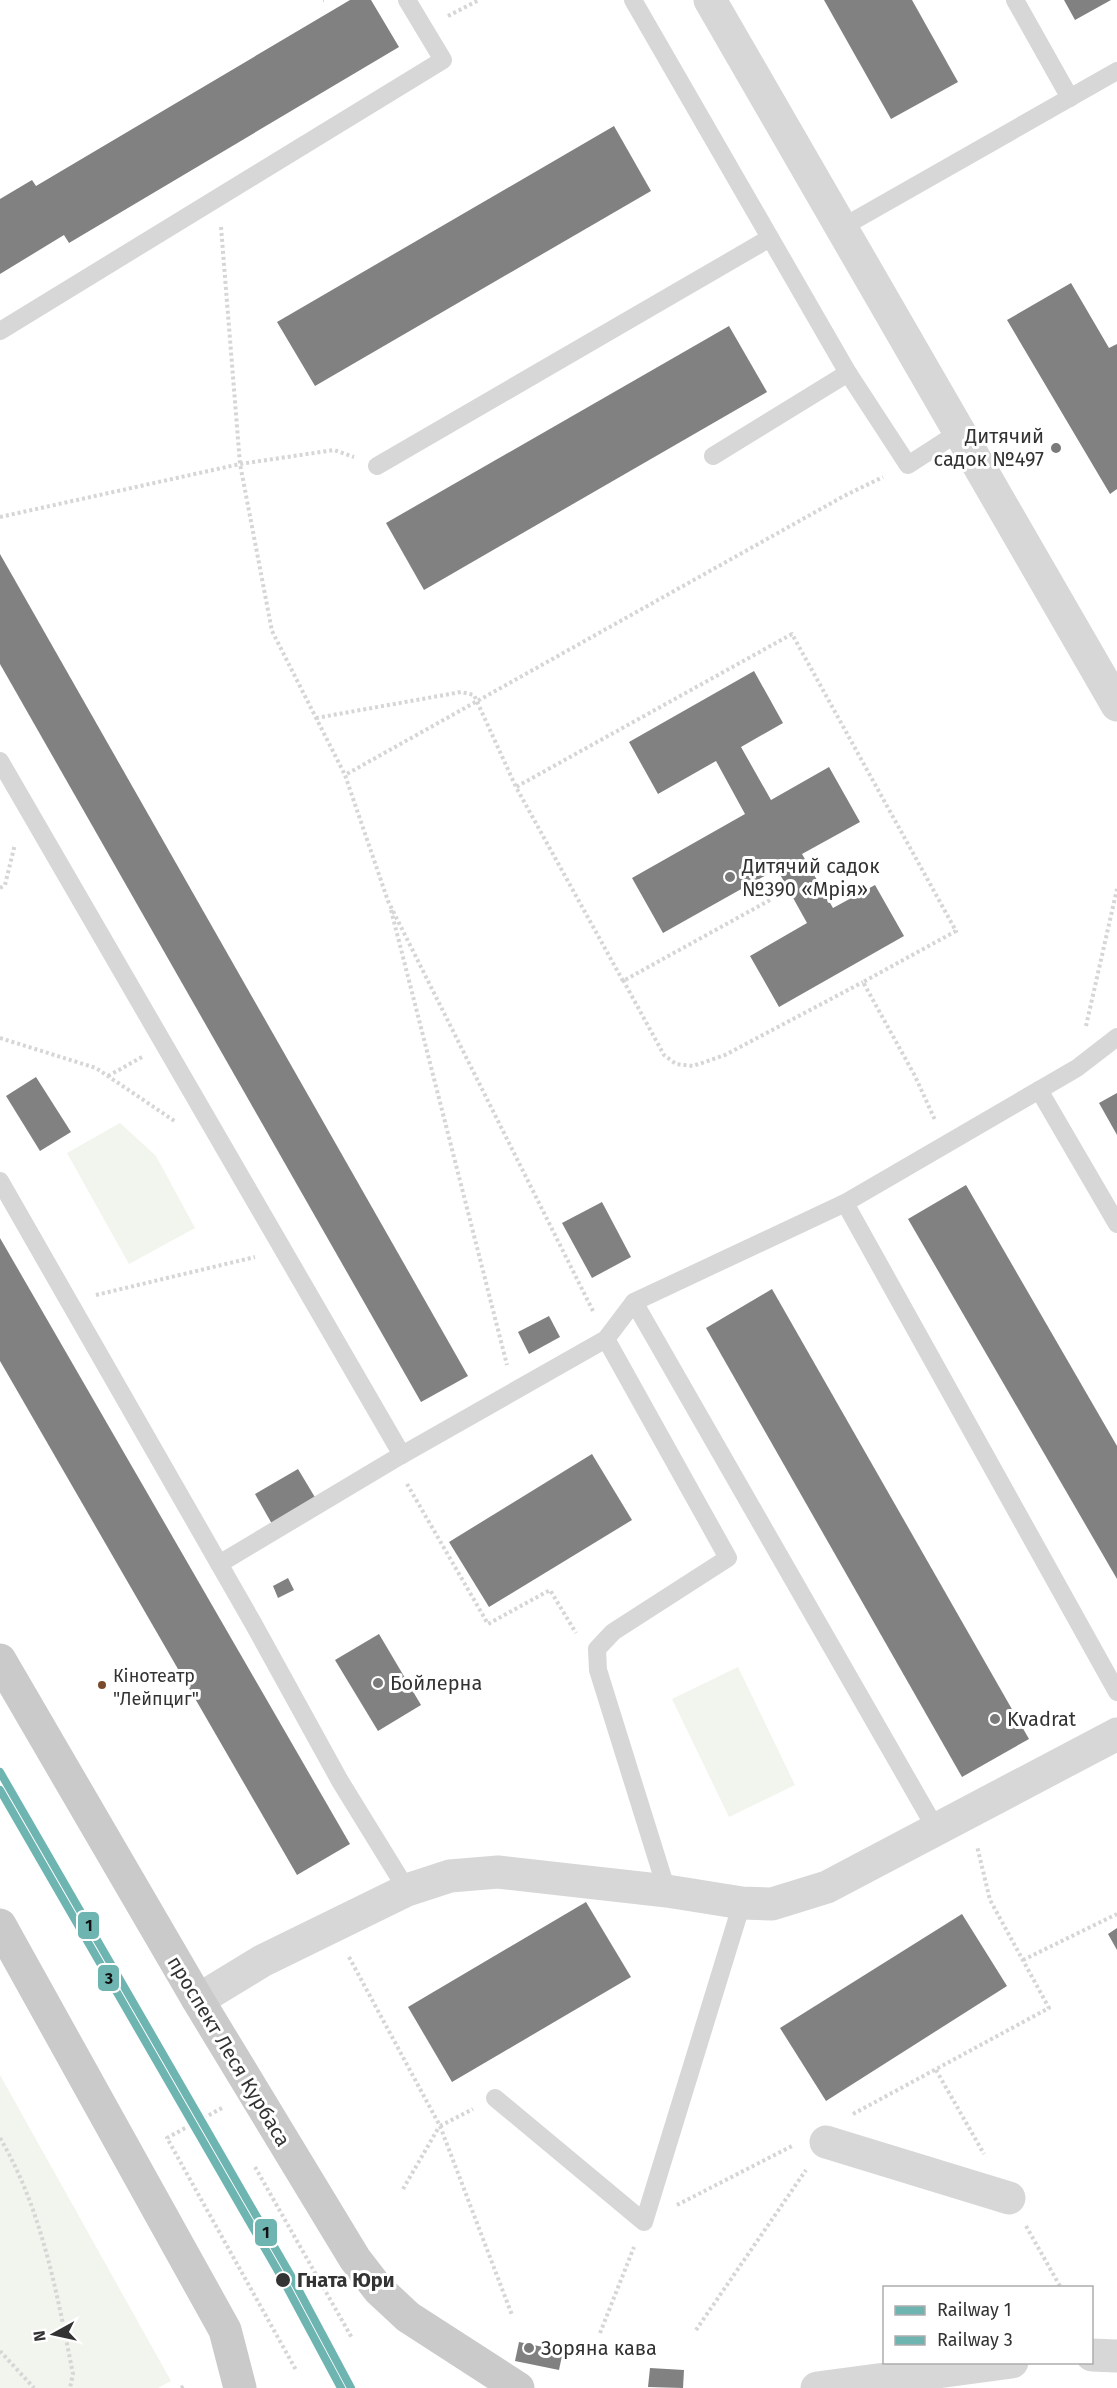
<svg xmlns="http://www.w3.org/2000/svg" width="1117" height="2388" font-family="'Fira Sans',sans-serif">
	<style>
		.green { fill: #f2f5ed }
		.building { fill: #818181 }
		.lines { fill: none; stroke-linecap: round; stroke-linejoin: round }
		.path { stroke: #d6d6d6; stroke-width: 4; stroke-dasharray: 3 3; stroke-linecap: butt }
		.service { stroke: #d7d7d7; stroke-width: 18 }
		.minor { stroke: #d7d7d7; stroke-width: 33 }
		.tertiary { stroke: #d7d7d7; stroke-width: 33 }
		.primary { stroke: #cacaca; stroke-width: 33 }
		.rail-1-casing { stroke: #fff; stroke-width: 12 }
		.rail-2-casing { stroke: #fff; stroke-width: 12 }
		.rail-1 { stroke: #6eb5b2; stroke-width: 8 }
		.rail-2 { stroke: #6eb5b2; stroke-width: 8 }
		.poi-dot { fill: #7a7a7a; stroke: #fff; stroke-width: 2 }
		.bus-dot { fill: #7a4b2a; stroke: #fff; stroke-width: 2 }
		.stop-dot { fill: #333; stroke: #fff; stroke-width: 2 }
		.labels { text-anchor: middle; stroke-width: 6; stroke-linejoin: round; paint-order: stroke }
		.bus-label { font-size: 18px; fill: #333; stroke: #fff; text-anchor: start }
		.poi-label { font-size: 20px; fill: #333; stroke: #fff; text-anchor: start }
		.street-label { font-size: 20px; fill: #333; stroke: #fff }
		.stop-label { font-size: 20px; font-weight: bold; fill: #333; stroke: #fff; text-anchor: start }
		.line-badge { stroke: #fff; stroke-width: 2 }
		.pale-badge-label { font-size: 16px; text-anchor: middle; font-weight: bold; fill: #111 }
	</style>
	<rect width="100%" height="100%" fill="#fff"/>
	<g class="green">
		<path d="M120,1123L156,1156L195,1228L129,1264L67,1153Z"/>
		<path d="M738,1667L795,1785L729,1817L672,1699Z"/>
		<path d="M0,2075L171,2381L158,2388H0Z"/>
	</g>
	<g class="building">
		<path d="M350,0H371L399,47L69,243L64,235L0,274V199L32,180L36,186Z"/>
		<path d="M824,0H912L958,82L891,119Z"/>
		<path d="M1064,0H1111L1075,20Z"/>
		<path d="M614,126L651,191L315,386L277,322Z"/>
		<path d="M1071,283L1109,348L1117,344V489L1110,494L1007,320Z"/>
		<path d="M729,326L767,392L424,590L386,523Z"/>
		<path d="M0,554L468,1376L421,1402L0,664Z"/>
		<path d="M754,671L783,723L741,747L771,800L829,767L860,822L802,854L833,908L875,885L904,936L779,1007L750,956L807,923L777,869L663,933L632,878L745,814L716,761L658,794L629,742Z"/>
		<path d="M36,1077L71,1132L40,1151L6,1096Z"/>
		<path d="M1117,1093V1135L1099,1103Z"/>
		<path d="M966,1185L1117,1446V1579L908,1219Z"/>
		<path d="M602,1202L631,1257L592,1278L562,1223Z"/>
		<path d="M0,1238L350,1844L297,1875L0,1361Z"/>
		<path d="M772,1289L1029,1739L962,1777L706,1328Z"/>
		<path d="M549,1316L560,1337L529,1354L518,1332Z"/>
		<path d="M592,1454L632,1520L489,1607L449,1542Z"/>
		<path d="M298,1469L316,1499L272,1524L255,1494Z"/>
		<path d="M288,1578L294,1590L278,1598L273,1586Z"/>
		<path d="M379,1634L421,1705L378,1731L335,1660Z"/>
		<path d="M586,1902L631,1977L452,2082L408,2007Z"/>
		<path d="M962,1914L1007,1986L826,2101L780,2028Z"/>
		<path d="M1117,1928V1950L1108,1934Z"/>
		<path d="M519,2342L563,2351L559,2370L515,2361Z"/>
		<path d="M650,2368L684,2370L683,2388L648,2387Z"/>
	</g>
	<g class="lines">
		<g class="path">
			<path d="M323,0H324"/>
			<path d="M448,16L479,0"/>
			<path d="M221,227L240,464L272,631L345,775"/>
			<path d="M0,517L240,464L334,450L354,457"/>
			<path d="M316,718L461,692L474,695L516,787"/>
			<path d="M0,888L5,885L15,844"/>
			<path d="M770,900L623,981L516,787L792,634L956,931L863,982L915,1076L935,1120"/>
			<path d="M391,910L507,1365"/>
			<path d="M623,980L664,1055L676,1064L693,1066L725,1055L863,982"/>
			<path d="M1086,1026L1117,889"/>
			<path d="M0,1038L96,1068L176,1122"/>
			<path d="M108,1076L142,1057"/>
			<path d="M96,1295L255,1257"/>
			<path d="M593,1311L388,901L345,775L844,496L883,477"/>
			<path d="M407,1484L488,1624L550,1590L576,1633"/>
			<path d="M349,1957L440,2126L473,2109"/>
			<path d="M1023,1960L1117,1914"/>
			<path d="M936,2070L984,2154"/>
			<path d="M222,2108L167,2138L296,2370"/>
			<path d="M853,2114L1049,2008L990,1900L977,1846"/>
			<path d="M440,2126L512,2315"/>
			<path d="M0,2138C42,2209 57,2294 73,2374L70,2388"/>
			<path d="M255,2167L352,2338"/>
			<path d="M403,2189L439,2127"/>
			<path d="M677,2205L794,2145"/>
			<path d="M1026,2226L1061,2288"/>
			<path d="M696,2330L806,2170"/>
			<path d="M600,2333L634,2247"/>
			<path d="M0,2351L34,2388"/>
			<path d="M181,2388L186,2385"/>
		</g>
		<g class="service">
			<path d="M633,0L848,373L908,465L959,432"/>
			<path d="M1015,0L1070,98"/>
			<path d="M841,228L1117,71"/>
			<path d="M0,331L443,60L407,0"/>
			<path d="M713,456L848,373"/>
			<path d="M377,466L770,238"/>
			<path d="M0,761L402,1455"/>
			<path d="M1039,1090L1117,1224"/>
			<path d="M0,1181L253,1623L340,1781L407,1890"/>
			<path d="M845,1203L1117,1692"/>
			<path d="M634,1302L936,1829"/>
			<path d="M606,1339L728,1558L613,1632L597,1649L598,1670L667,1891"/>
			<path d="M219,1564L393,1460L606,1339L634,1302L845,1203L1077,1068L1117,1037"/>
			<path d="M495,2098L644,2222L742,1903"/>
		</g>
		<g class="minor">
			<path d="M710,0L1117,705"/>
			<path d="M198,2000L262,1961L407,1890L450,1876L498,1872L667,1891L742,1903L772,1904L827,1887L1117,1734"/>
			<path d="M826,2142L1009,2198"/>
		</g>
		<g class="tertiary">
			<path d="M1092,2355L1117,2356"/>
			<path d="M817,2388L1012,2362"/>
		</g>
		<g class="primary">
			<path d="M0,1660L198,2000L355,2259L379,2290L408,2317L518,2388"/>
			<path d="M0,1925L225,2330L240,2388"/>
		</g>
		<defs>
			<path id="rail-1" d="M0,1772L290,2274L351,2388"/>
			<path id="rail-2" d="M0,1790L282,2278L341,2388"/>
		</defs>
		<use href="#rail-1" class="rail-1-casing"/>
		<use href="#rail-2" class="rail-2-casing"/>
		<use href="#rail-1" class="rail-1"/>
		<use href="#rail-2" class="rail-2"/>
	</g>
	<g class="poi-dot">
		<circle cx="1056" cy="448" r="6"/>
		<circle cx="730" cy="877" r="6"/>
		<circle cx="378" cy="1683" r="6"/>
		<circle cx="995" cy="1719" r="6"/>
		<circle cx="529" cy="2348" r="6"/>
	</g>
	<circle class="bus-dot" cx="102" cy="1685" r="5"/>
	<circle class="stop-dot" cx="283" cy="2280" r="8"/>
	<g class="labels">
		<g class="bus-label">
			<text x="113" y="1682">Кінотеатр<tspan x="113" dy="23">"Лейпциг"</tspan></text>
		</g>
		<g class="poi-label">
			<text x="1044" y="443" text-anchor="end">Дитячий<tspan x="1044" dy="23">садок №497</tspan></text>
			<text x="742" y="873">Дитячий садок<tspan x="742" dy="23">№390 «Мрія»</tspan></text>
			<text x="390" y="1690">Бойлерна</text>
			<text x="1007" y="1726">Kvadrat</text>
			<text x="541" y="2355">Зоряна кава</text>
		</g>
		<g class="street-label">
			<text transform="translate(229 2051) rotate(59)" y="7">проспект Леся Курбаса</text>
		</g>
		<g class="stop-label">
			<text x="297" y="2287">Гната Юри</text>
		</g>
	</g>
	<g class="line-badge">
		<rect x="77" y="1911" width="23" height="29" rx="6" fill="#6eb5b2"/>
		<rect x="97" y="1964" width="23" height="28" rx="6" fill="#6eb5b2"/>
		<rect x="254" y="2218" width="24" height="29" rx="6" fill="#6eb5b2"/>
	</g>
	<g class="pale-badge-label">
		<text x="89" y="1931">1</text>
		<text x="109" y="1984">3</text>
		<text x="266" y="2238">1</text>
	</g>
	<rect x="883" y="2286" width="210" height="78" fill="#ffffff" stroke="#adadad" stroke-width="1.5"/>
	<rect x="895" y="2306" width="30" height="9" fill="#6eb5b2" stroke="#adadad" stroke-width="1.5"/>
	<text x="937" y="2316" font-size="18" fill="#333333">Railway 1</text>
	<rect x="895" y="2336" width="30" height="9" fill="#6eb5b2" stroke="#adadad" stroke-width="1.5"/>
	<text x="937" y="2346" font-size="18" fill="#333333">Railway 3</text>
	<g transform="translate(54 2334) rotate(262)" stroke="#ffffff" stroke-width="4.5" paint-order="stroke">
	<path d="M0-4.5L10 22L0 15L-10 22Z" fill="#333333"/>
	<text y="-9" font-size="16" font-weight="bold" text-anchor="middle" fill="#333333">N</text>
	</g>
</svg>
